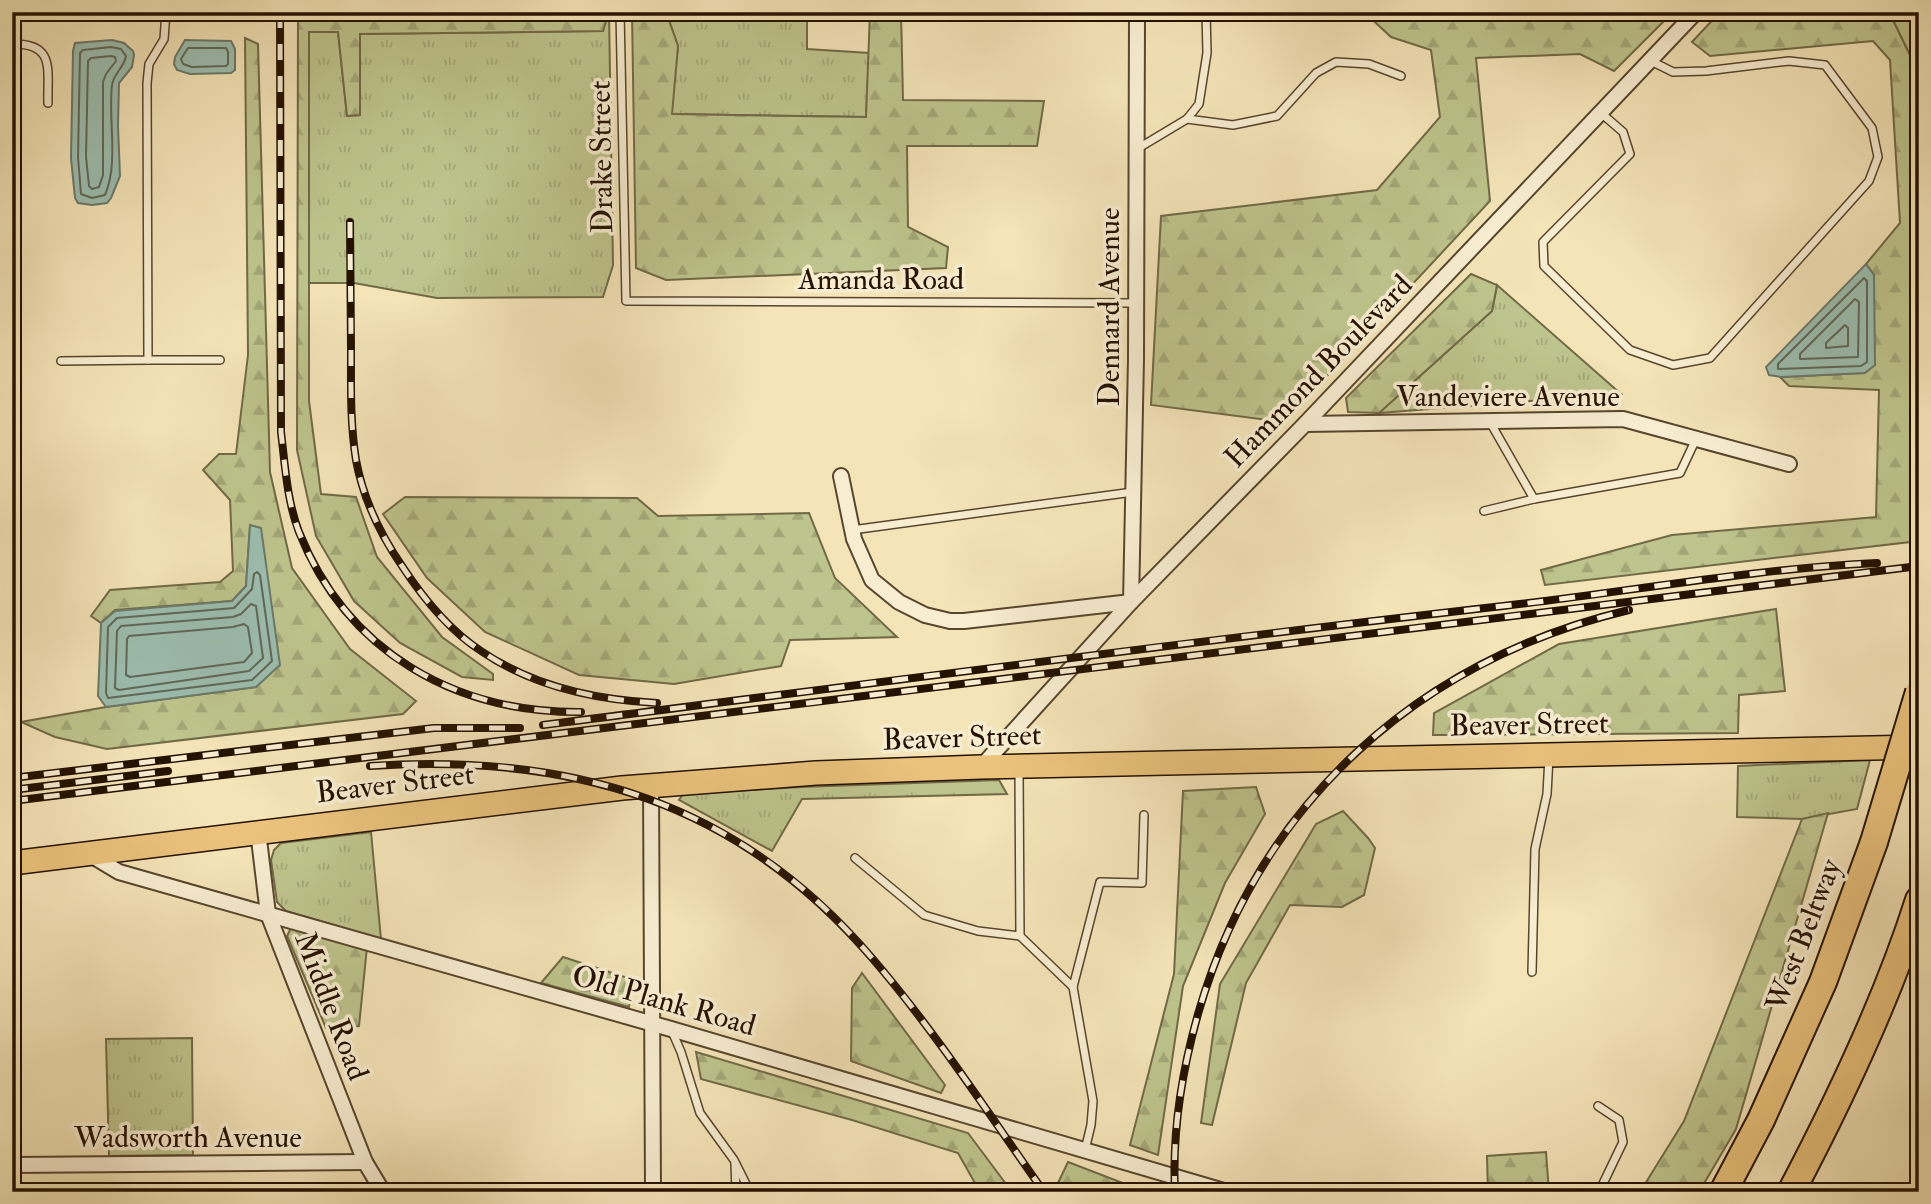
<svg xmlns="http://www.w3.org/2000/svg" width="1931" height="1204" font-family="'IM FELL Double Pica',serif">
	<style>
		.grass { fill: url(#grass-tufts); stroke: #716a46; stroke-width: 2 }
		.forest { fill: url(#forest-firs); stroke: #716a46; stroke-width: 2 }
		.water { fill: #9cbeb0; stroke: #6c796a; stroke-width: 2 }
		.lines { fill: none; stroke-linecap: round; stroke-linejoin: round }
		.shore { stroke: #606858; stroke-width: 2 }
		.service-casing { stroke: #58462e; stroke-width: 10 }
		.minor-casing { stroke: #58462e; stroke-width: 18 }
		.primary-casing { stroke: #241100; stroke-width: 26 }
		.motorway-casing { stroke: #241100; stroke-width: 30 }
		.service { stroke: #f8edd1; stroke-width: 7 }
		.minor { stroke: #f8edd1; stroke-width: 14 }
		.primary { stroke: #eac27c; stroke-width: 23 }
		.motorway { stroke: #eac27c; stroke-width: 26 }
		.rail-casing { stroke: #241100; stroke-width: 8 }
		.rail { stroke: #f8edd1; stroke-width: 5; stroke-dasharray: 16; stroke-linecap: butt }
		.motorway-bridge-casing { stroke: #241100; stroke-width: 30; stroke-linecap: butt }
		.motorway-bridge { stroke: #eac27c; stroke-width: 26 }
		.labels { text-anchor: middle; stroke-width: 7; stroke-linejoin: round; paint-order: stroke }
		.street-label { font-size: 30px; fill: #241100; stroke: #f8edd1 }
	</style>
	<defs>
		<pattern id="grass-tufts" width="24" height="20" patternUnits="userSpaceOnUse" patternTransform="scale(1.75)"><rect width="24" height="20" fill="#bec48d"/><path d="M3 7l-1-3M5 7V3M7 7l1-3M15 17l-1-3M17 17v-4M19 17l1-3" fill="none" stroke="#a3a778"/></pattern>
		<pattern id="forest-firs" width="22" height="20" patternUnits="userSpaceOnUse" patternTransform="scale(1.75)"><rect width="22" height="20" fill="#bec48d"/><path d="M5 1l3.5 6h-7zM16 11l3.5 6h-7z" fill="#a3a778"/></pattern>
	</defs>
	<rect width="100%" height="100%" fill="#f4e4b8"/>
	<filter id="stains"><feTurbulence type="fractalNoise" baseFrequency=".00286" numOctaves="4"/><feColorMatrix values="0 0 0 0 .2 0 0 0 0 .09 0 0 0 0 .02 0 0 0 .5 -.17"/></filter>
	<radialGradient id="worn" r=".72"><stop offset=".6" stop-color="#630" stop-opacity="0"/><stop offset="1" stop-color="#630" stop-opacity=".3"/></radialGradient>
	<g class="grass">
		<path d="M609,12L613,265L603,297L437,298L354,283H309V32L338,31L347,116L360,115V34L602,31Z"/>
		<path d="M666,12H807V49L869,53L866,117L671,114L678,46Z"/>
		<path d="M1889,12H1919V74Z"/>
		<path d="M1497,285L1621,394L1379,413L1492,311Z"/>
		<path d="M1870,760L1857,809L1802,819L1737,817L1738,766Z"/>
		<path d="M999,780L1007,794L802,799L772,851L679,800L683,794L801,787Z"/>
		<path d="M371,832L381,939L286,911L277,902L271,860L274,850L281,843Z"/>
		<path d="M192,1038L193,1155L109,1156L106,1039Z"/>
	</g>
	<g class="forest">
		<path d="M298,12H609L603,31L360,34V115L347,116L338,32H309V401L321,494L356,497L377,557L442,637L493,674V680L462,677L400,643L354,601L316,536L297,450Z"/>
		<path d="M632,12H666L678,46L672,114L866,117L870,12H901L903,100L1044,101L1037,146H907L908,227L948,247L946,268L666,280L636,268Z"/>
		<path d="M1364,12H1665L1668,17L1614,71L1580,54L1476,58L1490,201L1284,422L1151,405L1161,216L1377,190L1440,117L1431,50L1391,37Z"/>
		<path d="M1720,12H1889L1919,74V467L1910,542L1545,585L1541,570L1672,535L1876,517L1879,390L1789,386L1780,377L1864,373L1874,275L1866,264L1900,223L1890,60L1873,41L1710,56L1692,42Z"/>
		<path d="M245,38L258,44L270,472L292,568L350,649L416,701L403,714L107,749L55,737L21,722L106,707L256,687L260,528L250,526L246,586L232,601L115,610L101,623L91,616L110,590L220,582L233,571L230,500L203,470L219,454H236L248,355Z"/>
		<path d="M1471,274L1497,285L1492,311L1379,413L1348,412L1346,398Z"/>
		<path d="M405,497L637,498L658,516L809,513L835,578L897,637L790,640L781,666L674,684L579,675L485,632L427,578L383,514Z"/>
		<path d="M1776,609L1785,691L1739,695L1738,733L1433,735L1434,713L1559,644Z"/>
		<path d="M1256,787L1265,814L1225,883L1183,986L1158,1155L1130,1145L1174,974L1183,791Z"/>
		<path d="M1343,811L1368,838L1375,848L1364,895L1342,907L1290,905L1246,983L1212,1125L1201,1123L1220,984L1316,824Z"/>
		<path d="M1828,813L1736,1129L1699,1192H1640L1684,1121L1802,819Z"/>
		<path d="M292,926L367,947L359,1026L326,1028L287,936Z"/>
		<path d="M563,957L634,980L629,1007L541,983Z"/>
		<path d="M862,973L945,1085L941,1093L851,1061L852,988Z"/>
		<path d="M696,1052L968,1133L1012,1192H980L958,1153L852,1120L701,1079Z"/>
		<path d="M1546,1152L1549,1192H1488L1487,1156Z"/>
		<path d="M1068,1162L1146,1192H1064L1058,1183Z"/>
	</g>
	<g class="water">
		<path d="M112,40L124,43L133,51L134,55L132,67L119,83L118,126L120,176L111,198L107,203L92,205L78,203L75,198L71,158L73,51L75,43Z"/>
		<path d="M185,40L231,41L235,49V70L231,73L190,74L177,70L174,64L175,57Z"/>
		<path d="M1866,264L1874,275L1875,365L1865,373L1781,377L1769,375L1766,367Z"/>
		<path d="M250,525L261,528L280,665L256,687L106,707L98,696L101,623L115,611L232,601L246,586Z"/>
	</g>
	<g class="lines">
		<g class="shore">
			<path d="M111,47L121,49L126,56C124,68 113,74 112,85C108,121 119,162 105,195L92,198L81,194L78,157L80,53L83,50Z"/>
			<path d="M188,48H226L228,52V64L226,66L192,67L183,64L181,59Z"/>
			<path d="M111,56L115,57L116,61L106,74L103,82V175L99,187L92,189L89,186L86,157L88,61L91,58Z"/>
			<path d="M1864,278L1867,281V362L1861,366L1778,369V364Z"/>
			<path d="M1855,299L1859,302L1858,357L1800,359V354Z"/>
			<path d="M1845,325L1848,328V346L1826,348V343Z"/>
			<path d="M257,572L260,575L272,661L252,680L108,698L106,693L108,627L117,618L234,608L252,589L254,574Z"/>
			<path d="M251,604L256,606L263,658L249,671L119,690L115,688L117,631L121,626L233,617L241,614Z"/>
			<path d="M244,624L248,627L252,653L244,662L130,677L126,675L127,639L129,636L233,627Z"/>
		</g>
		<defs>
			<g id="service">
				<path d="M620,12L626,301L1136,303"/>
				<path d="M12,44C56,43 47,70 48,103"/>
				<path d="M1601,113L1623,132L1630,154L1543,242L1544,266L1630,350L1673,365L1710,358L1869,181L1878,157L1872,128L1825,65L1789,61L1706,71L1673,72L1651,61"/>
				<path d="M1187,119L1233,125L1277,116L1316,73L1336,62L1369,64L1401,76"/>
				<path d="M1137,149L1187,119L1199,104L1207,53L1206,12"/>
				<path d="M148,360H220"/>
				<path d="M61,361L148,360L147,83L149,64L164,39L166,12"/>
				<path d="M1490,422L1534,499L1680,473L1696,439"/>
				<path d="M1484,511L1534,499"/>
				<path d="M852,530L1133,492"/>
				<path d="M1019,771L1020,936L1073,987L1093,1101L1091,1125L1085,1150"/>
				<path d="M855,858L924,915L978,931L1020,936"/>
				<path d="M1532,972L1535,849L1547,794L1549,757"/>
				<path d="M1073,987L1100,882L1142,883L1144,815"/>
				<path d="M671,1029L681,1052L700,1113L734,1160L750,1192"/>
				<path d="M1598,1106L1619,1120L1623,1142L1599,1192"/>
				<path d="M735,1164L736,1192"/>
			</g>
			<g id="minor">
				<path d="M1305,424L1623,419L1789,464"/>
				<path d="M841,476L854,539L872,580L899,602L925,615L950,621H964L1131,602L1136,359L1137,12"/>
				<path d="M981,767L1131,602L1305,424L1696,12"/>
				<path d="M651,785L653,1192"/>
				<path d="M258,831L268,914L365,1162L383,1192"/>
				<path d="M89,854L119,872L671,1029L1227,1192"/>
				<path d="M12,1165L365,1162"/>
			</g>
			<path id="primary" d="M12,863L622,788L816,773L981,767L1919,747"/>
			<g id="motorway">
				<path d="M1723,1192L1761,1120L1823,982L1874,842"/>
				<path d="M1791,1192C1839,1101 1888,998 1919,900"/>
			</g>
		</defs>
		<use href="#service" class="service-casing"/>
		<use href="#minor" class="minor-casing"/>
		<use href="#primary" class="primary-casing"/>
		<use href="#motorway" class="motorway-casing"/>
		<use href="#service" class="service"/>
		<use href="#minor" class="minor"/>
		<use href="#primary" class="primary"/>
		<use href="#motorway" class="motorway"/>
		<defs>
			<g id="rail">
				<path d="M280,12L281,432C285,465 287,501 299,532C347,652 455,713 581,712"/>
				<path d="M350,222C350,264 351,306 351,349C351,386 350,423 356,460C363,498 380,534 402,566C423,598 449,630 481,651C532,686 596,700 657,703"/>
				<path d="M543,725C860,685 1177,643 1494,607C1622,593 1749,569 1877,563"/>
				<path d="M370,766C571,753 738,801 872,958C935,1031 988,1113 1044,1192"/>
				<path d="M12,778L434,728H520"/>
				<path d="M12,790L168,771"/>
				<path d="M12,801L1919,566"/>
				<path d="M1175,1192C1172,1132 1182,1071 1198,1014C1258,804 1418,660 1629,610"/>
			</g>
		</defs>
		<use href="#rail" class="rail-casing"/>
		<use href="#rail" class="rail"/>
		<defs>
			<path id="motorway-bridge" d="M1874,842L1919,692"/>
		</defs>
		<use href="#motorway-bridge" class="motorway-bridge-casing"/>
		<use href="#motorway-bridge" class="motorway-bridge"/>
	</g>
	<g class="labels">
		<g class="street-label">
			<text transform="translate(601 157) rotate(-91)" y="10">Drake Street</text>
			<text x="881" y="289">Amanda Road</text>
			<text transform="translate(1109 307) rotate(-90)" y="10">Dennard Avenue</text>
			<text transform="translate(1318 371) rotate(-46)" y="10">Hammond Boulevard</text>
			<text x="1508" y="406">Vandeviere Avenue</text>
			<text transform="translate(1529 724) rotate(-1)" y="10">Beaver Street</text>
			<text transform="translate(962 737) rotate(-2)" y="10">Beaver Street</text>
			<text transform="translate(395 783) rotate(-7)" y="10">Beaver Street</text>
			<text transform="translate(1803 935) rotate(-69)" y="10">West Beltway</text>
			<text transform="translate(664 1000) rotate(16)" y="10">Old Plank Road</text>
			<text transform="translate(332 1006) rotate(69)" y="10">Middle Road</text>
			<text x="188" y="1147">Wadsworth Avenue</text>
		</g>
	</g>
	<rect width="1931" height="1204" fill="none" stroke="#f4e4b8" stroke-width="42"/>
	<rect x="14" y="14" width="1903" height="1176" fill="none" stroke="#241100" stroke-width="3.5"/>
	<rect x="21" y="21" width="1889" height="1162" fill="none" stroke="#241100" stroke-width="2"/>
	<rect width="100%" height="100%" filter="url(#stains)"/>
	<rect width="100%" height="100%" fill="url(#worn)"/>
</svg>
